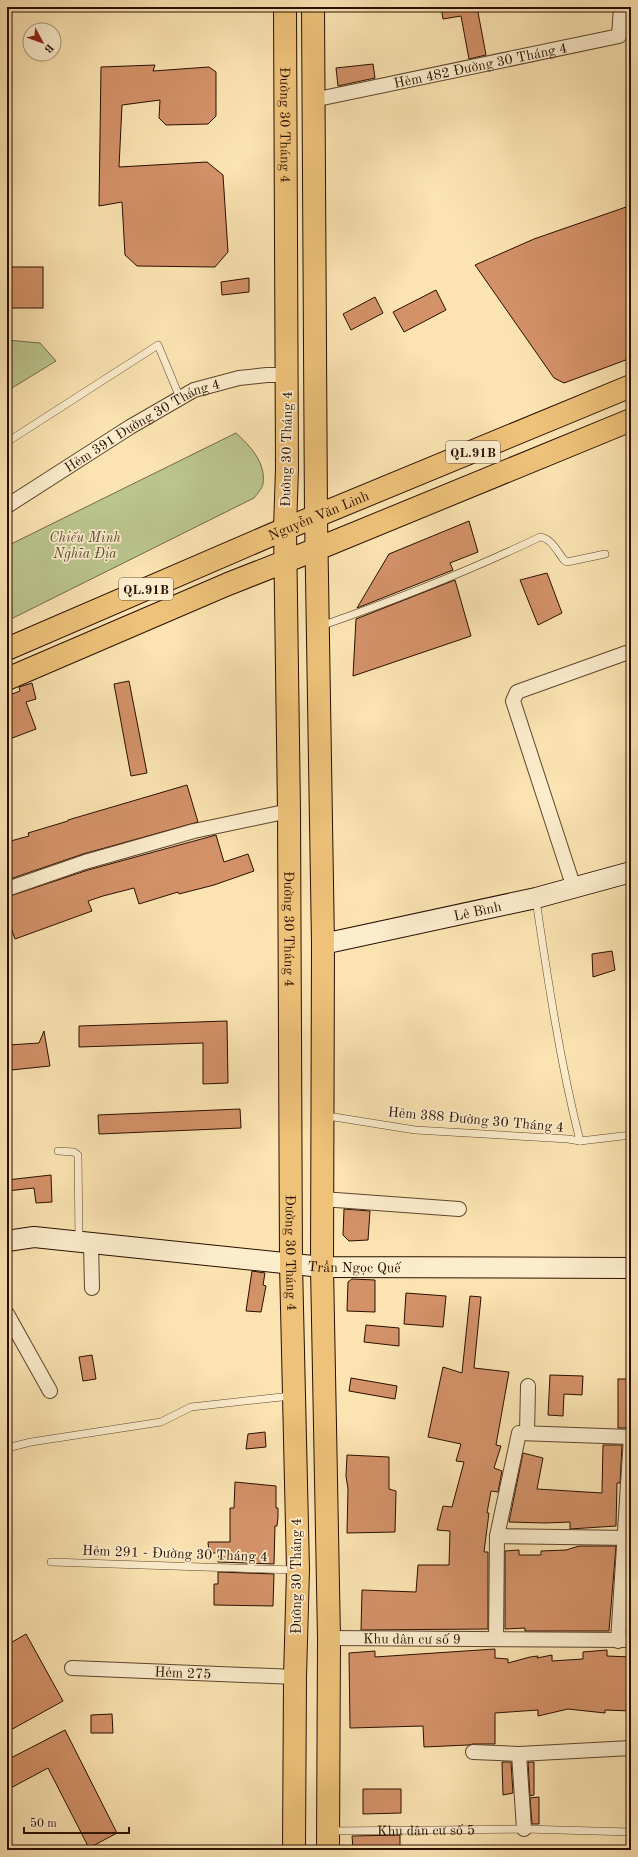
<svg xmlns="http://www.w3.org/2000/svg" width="638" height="1857" font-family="'Old Standard TT',serif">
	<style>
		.green { fill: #bbc58e; stroke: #726a47 }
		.building { fill: #d49269; stroke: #290e00 }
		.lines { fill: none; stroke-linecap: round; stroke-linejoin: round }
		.lane-casing { stroke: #5e442c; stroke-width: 8 }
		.street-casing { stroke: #5e442c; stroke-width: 16 }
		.secondary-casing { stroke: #290e00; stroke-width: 22 }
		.primary-casing { stroke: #290e00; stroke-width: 24 }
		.highway-casing { stroke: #290e00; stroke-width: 24 }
		.lane { stroke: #fcedcd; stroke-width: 7 }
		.street { stroke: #fcedcd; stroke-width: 14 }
		.secondary { stroke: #fcedcd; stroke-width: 20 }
		.primary { stroke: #eec279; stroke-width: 22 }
		.highway { stroke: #eec279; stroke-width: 22 }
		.labels { text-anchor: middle; stroke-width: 3.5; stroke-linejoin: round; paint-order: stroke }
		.shield { fill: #fcedcd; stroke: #68513e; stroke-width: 1 }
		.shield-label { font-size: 13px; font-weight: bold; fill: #290e00 }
		.street-label { font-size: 14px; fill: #290e00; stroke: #fcedcd }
		.park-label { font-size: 14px; font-style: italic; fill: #5c4e32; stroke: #fcedcd }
	</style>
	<rect width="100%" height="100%" fill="#fbe4b2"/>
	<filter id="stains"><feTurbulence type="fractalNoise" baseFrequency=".005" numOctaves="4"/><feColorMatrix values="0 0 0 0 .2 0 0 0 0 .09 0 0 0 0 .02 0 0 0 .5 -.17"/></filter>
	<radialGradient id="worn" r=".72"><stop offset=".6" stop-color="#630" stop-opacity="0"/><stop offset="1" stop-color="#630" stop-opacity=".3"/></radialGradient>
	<g class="green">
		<path d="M7,340L40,343L56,361L7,391Z"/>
		<path d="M236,433C250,446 266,462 263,484C262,489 257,494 254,498L7,621V546Z"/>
	</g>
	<g class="building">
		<path d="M441,7H477L486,55L469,59L461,16L443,19Z"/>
		<path d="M373,64L375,78L338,86L336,68Z"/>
		<path d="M155,65L153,71L209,67L216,72V116L208,124L166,125L159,118L160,100L122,105L119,167L207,162L223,175L228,252L215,267L137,266L125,255L122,202L99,206L101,67Z"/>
		<path d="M626,207L631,229V358L564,383L554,378L475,265L534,239Z"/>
		<rect x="7" y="267" width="36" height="41"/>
		<path d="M249,278V292L222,295L221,282Z"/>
		<path d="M436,290L446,310L404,332L393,312Z"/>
		<path d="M375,297L383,313L351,330L343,314Z"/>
		<path d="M469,521L478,552L450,563L453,570L357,608L389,554Z"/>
		<path d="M547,573L562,613L538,625L520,580Z"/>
		<path d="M455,580L471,636L353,676L356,619Z"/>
		<path d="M129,681L147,773L131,776L114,684Z"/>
		<path d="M32,683L36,699L26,702L36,729L7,740V696L20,691L19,687Z"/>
		<path d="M187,785L198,822L83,854L7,880V842L29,836L28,833L68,821V820Z"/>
		<path d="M216,835L224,862L248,854L254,871L214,885L179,894L178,892L139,904L134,888L103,896L88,901L92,911L15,939L11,928L7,929V897L88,870Z"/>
		<path d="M612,951L615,970L593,977L592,954Z"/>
		<path d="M227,1021L228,1083L203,1084V1043L79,1047V1026Z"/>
		<path d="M44,1031L50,1066L11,1070L9,1045L39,1043Z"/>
		<path d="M240,1109L241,1128L99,1134L98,1115Z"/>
		<path d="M51,1175L52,1202L36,1203L34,1188L7,1191V1180Z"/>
		<path d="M344,1209L370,1211L368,1240L349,1241L343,1235Z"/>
		<path d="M252,1271L265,1273L263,1285L266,1286L261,1312L246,1311Z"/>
		<path d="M352,1279L375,1280V1312L347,1311L348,1282Z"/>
		<path d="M406,1293L446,1296L443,1327L404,1324Z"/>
		<path d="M470,1296L481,1297L474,1368L509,1372L496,1445L501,1446L494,1468L502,1471L498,1492L491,1491L487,1513H489L484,1552H488V1629L361,1630L362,1590L416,1592L418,1565H449L450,1531L437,1530L443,1506L452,1507L464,1462L456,1461L461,1444L428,1437L443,1367L462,1373Z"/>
		<path d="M366,1325L399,1328V1346L364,1342Z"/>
		<path d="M92,1355L96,1379L83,1381L79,1357Z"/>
		<path d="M550,1375L583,1376L582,1395L564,1394L563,1416L548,1415Z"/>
		<path d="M351,1378L397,1386L395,1399L349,1391Z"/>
		<rect x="618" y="1379" width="13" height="49"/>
		<path d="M265,1432L266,1447L246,1449L248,1434Z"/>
		<path d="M603,1445H622L620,1483H617L616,1526L570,1529V1522L545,1523L509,1522L523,1453L543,1458L537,1489L602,1493Z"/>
		<path d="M347,1455L389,1457V1489L396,1491L395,1532L347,1533L348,1489L346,1476Z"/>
		<path d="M235,1482L276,1486V1508H278V1517L277,1526H275L274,1564L218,1562L219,1553H209L208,1542H230V1508H234Z"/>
		<path d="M579,1546H616L609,1631H525V1628L505,1629V1551L519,1550V1555H541V1551L566,1550Z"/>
		<path d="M218,1572L274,1574L273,1606L214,1605V1584H218Z"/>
		<path d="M630,1594H631V1629H627Z"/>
		<path d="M26,1634L63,1701L7,1732V1645Z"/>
		<path d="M495,1649V1658L508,1659V1663L530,1657L538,1656L537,1658L552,1655V1661L583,1659V1652L607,1650V1656L631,1657V1711L605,1710V1713L568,1709L538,1716V1710L495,1713V1744H473L468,1745L424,1747L423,1726L350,1728L349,1653L375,1651V1657Z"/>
		<path d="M112,1714L113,1733H91V1715Z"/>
		<path d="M65,1730L117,1833L89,1848L48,1768L7,1790V1760Z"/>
		<path d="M502,1762H511L513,1793L503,1795Z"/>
		<path d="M528,1762H534V1795L530,1796Z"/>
		<path d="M363,1789H401V1813L363,1814Z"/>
		<path d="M539,1797V1824H532L530,1798Z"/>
		<path d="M400,1835V1846L353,1849L352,1836Z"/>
	</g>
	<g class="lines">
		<defs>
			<g id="lane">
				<path d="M7,442L158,345L180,398"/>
				<path d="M321,626C395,600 469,571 540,537C551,538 557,551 564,560L567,562L605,554"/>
				<path d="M324,1118L334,1117L415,1130L568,1139L580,1141C560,1062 548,981 536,900"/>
				<path d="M580,1141L631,1135"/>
				<path d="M58,1151L74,1152L78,1155L79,1240"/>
				<path d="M7,1448L31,1442L161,1422L191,1407L291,1396"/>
				<path d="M51,1562L296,1570"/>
				<path id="s1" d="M330,1831L524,1829L631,1832"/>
			</g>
			<g id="street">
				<path id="s2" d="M313,100L619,36L621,7"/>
				<path id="s3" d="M7,506L130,427L194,390L239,378L267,375H287"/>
				<path d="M574,888L513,701L517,692L626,653"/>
				<path d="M7,889L85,862L194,831L289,811"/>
				<path d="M322,1199L459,1209"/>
				<path d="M91,1243L92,1288"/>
				<path d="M7,1314L50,1391"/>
				<path d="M527,1433L528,1386"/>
				<path d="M497,1536L519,1433L631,1437"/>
				<path id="s4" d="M329,1638L631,1640"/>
				<path d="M496,1639L497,1536L631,1538"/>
				<path d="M618,1641L631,1437"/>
				<path id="s5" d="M72,1668L295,1677"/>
				<path d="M473,1752L519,1754L631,1748"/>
				<path d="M519,1754L524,1829"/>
			</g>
			<g id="secondary">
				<path id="s6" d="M323,944L536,898L631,872"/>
				<path id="s7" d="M7,1241L34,1237L322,1267L631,1268"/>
			</g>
			<g id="primary">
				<path id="s8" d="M285,7L287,469L285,529L289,811L291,1264L298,1570L295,1677L294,1850"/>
				<path d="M313,7L316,517L323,944L322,1267L329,1638L328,1850"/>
			</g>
			<g id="highway">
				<path id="s9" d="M7,649L285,529L631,386"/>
				<path d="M7,679L228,584L317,549L631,420"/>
			</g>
		</defs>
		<use href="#lane" class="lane-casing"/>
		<use href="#street" class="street-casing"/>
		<use href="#secondary" class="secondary-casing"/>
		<use href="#primary" class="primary-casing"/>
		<use href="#highway" class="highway-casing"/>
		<use href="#lane" class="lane"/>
		<use href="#street" class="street"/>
		<use href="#secondary" class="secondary"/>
		<use href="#primary" class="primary"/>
		<use href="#highway" class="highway"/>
	</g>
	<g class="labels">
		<g class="shield">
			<rect x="446" y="441" width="54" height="22" rx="3"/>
			<rect x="119" y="578" width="54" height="22" rx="3"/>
		</g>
		<g class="shield-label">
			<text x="473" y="457">QL.91B</text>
			<text x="146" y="594">QL.91B</text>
		</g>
		<g class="street-label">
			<text dy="5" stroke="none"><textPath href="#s2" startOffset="171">Hẻm 482 Đường 30 Tháng 4</textPath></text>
			<text dy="5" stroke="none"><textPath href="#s8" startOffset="118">Đường 30 Tháng 4</textPath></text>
			<text dy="5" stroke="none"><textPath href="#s3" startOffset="158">Hẻm 391 Đường 30 Tháng 4</textPath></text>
			<text transform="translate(286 449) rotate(-89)" y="5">Đường 30 Tháng 4</text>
			<text dy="5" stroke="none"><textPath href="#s9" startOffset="339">Nguyễn Văn Linh</textPath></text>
			<text dy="5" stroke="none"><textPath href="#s6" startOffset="158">Lê Bình</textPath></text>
			<text dy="5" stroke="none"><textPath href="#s8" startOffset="922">Đường 30 Tháng 4</textPath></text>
			<text transform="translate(476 1119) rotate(5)" y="5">Hẻm 388 Đường 30 Tháng 4</text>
			<text dy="5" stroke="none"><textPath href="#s8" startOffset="1246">Đường 30 Tháng 4</textPath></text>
			<text dy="5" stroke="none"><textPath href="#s7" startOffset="349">Trần Ngọc Quế</textPath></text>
			<text transform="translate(175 1553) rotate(2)" y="5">Hẻm 291 - Đường 30 Tháng 4</text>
			<text transform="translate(296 1576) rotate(-90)" y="5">Đường 30 Tháng 4</text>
			<text dy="5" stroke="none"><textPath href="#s4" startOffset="83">Khu dân cư số 9</textPath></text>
			<text dy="5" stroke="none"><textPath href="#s5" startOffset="111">Hẻm 275</textPath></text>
			<text dy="5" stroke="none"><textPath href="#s1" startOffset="96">Khu dân cư số 5</textPath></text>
		</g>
		<g class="park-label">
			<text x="85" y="542">Chiếu Minh<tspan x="85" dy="16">Nghĩa Địa</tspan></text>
		</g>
	</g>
	<rect width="638" height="1857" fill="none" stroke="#fbe4b2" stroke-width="24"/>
	<rect x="8" y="8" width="622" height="1841" fill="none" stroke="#290e00" stroke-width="2"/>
	<rect x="12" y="12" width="614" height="1833" fill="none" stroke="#290e00"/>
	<g transform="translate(42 42) rotate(131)"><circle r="19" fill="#fcedcd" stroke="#a8947b"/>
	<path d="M0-3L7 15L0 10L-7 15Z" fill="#8f2418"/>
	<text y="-6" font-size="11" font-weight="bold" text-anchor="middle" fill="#290e00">B</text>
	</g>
	<path d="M24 1827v6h105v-6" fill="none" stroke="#290e00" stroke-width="2"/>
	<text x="30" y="1827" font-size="12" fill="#290e00" stroke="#fcedcd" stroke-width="3" paint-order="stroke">50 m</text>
	<rect width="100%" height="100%" filter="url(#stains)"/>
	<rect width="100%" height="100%" fill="url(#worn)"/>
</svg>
